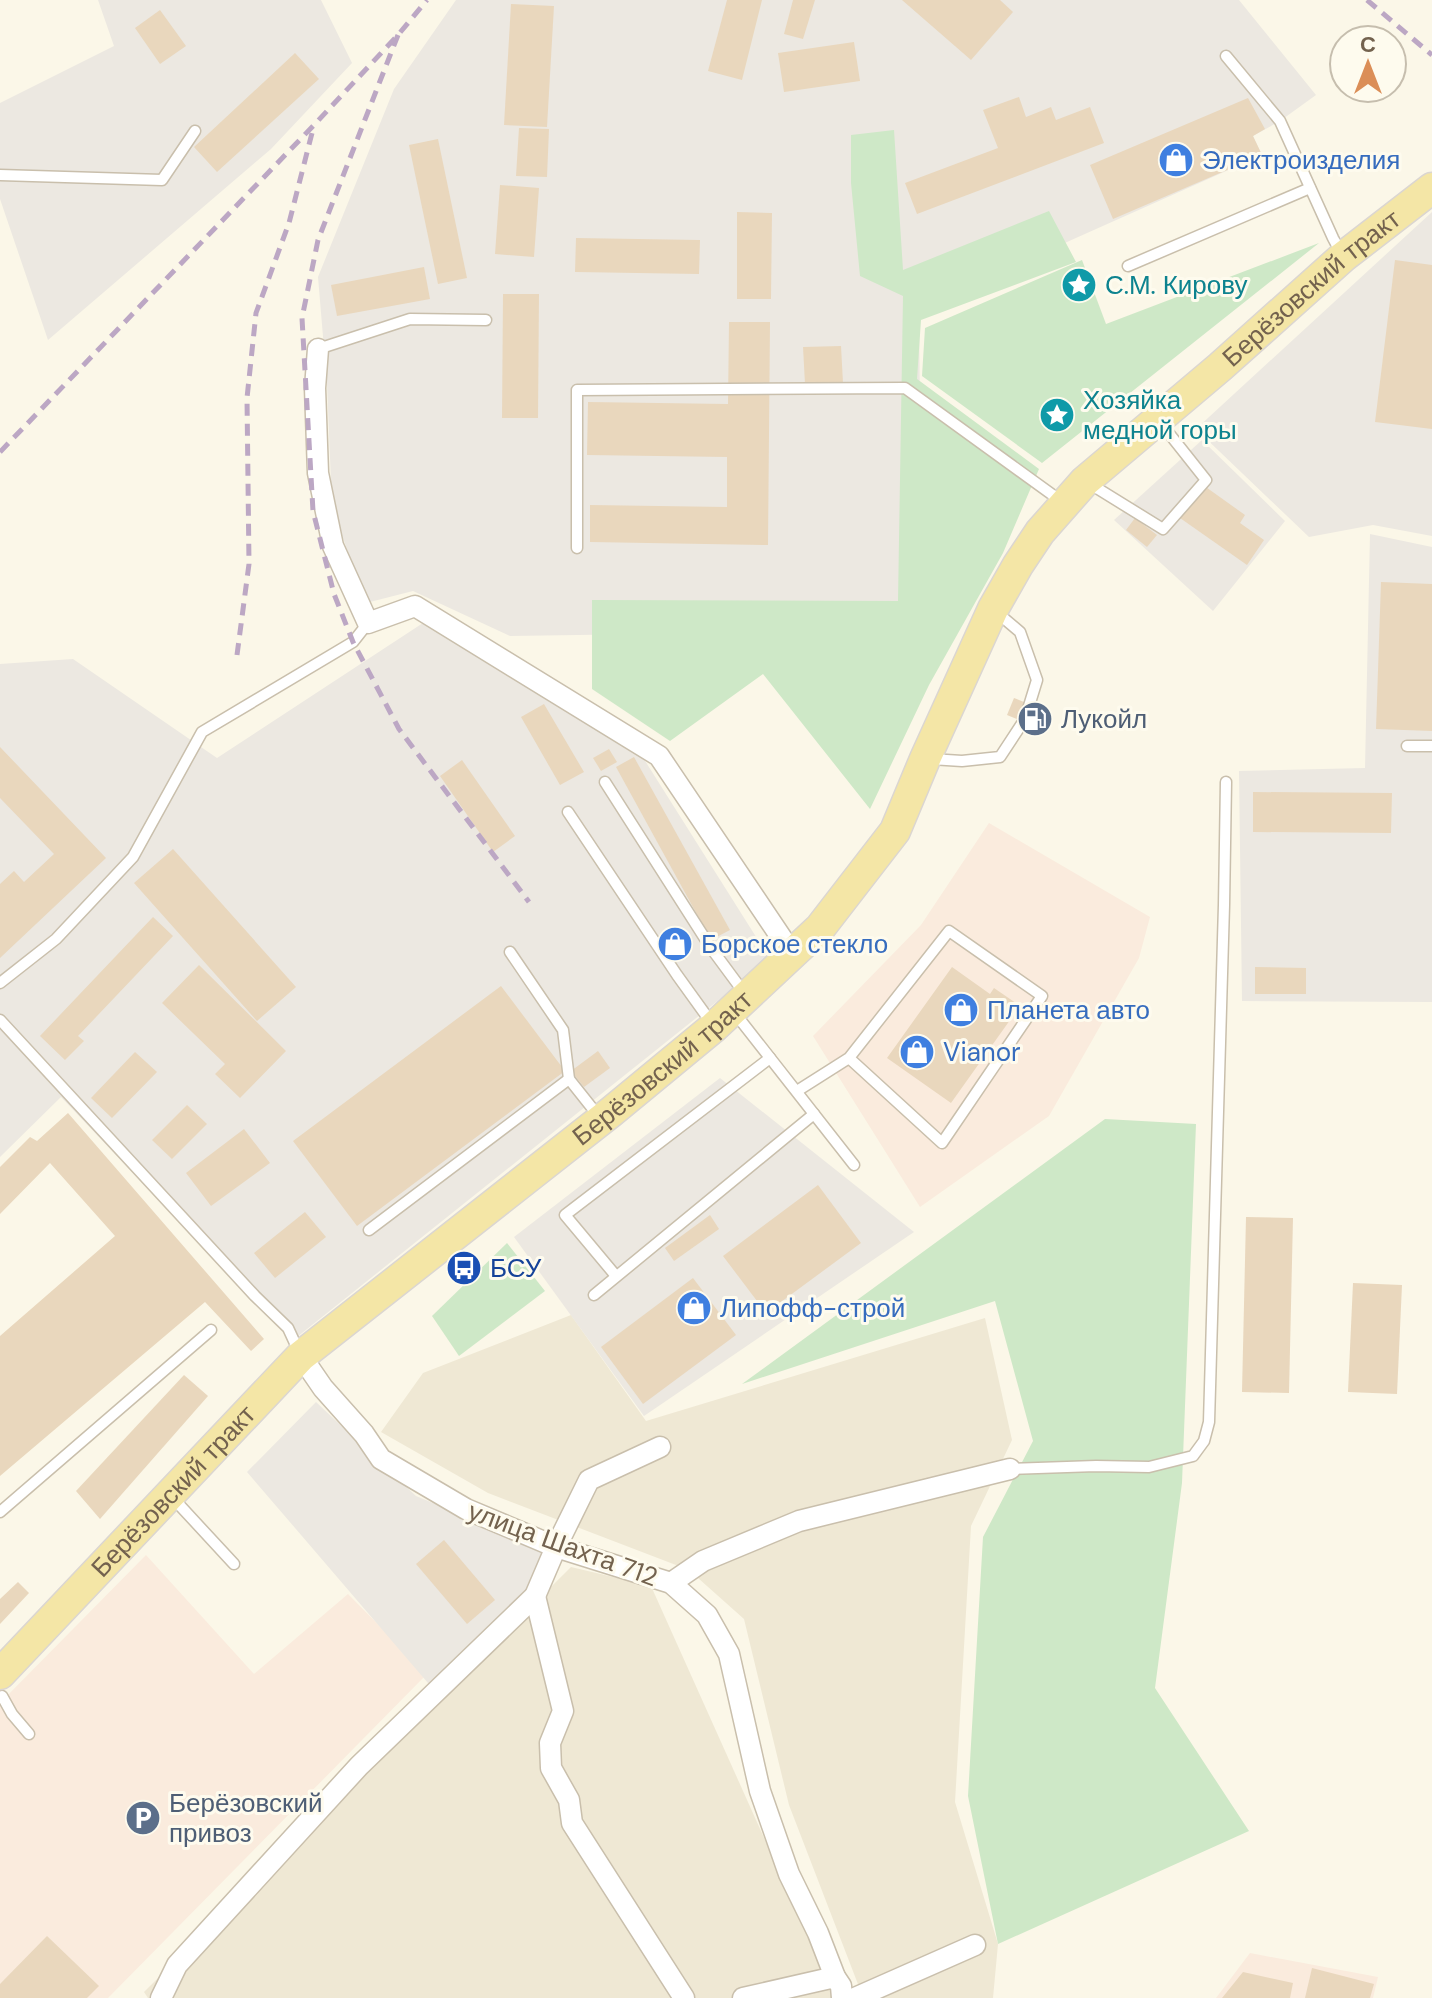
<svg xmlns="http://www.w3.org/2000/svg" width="1432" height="1998" font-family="'DM Sans',sans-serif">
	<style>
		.residential { fill: #efe8d4 }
		.commercial { fill: #faebdd }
		.industrial { fill: #ece8e1 }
		.green { fill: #cee8c7 }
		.building { fill: #e9d7bd }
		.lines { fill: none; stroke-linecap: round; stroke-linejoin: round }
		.service-casing { stroke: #c9bfac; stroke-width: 13 }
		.minor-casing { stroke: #c9bfac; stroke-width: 23 }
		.primary-casing { stroke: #dbd6d1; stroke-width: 33 }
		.service { stroke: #fff; stroke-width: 10 }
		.minor { stroke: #fff; stroke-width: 20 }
		.primary { stroke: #f4e6a6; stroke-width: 30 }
		.rail { stroke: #bca7c4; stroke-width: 5; stroke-dasharray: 12 8; stroke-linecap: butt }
		.labels { text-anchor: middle; stroke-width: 6; stroke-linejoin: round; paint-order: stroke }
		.shop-label { font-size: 26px; fill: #366cbe; stroke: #fefbee; text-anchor: start }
		.culture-label { font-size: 26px; fill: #0d838f; stroke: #fefbee; text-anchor: start }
		.street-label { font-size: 26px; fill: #73624e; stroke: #fefbee }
		.service-label { font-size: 26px; fill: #4e5e75; stroke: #fefbee; text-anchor: start }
		.transit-label { font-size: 26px; fill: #164399; stroke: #fefbee; text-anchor: start }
	</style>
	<rect width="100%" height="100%" fill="#fbf7e8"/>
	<g class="residential">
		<path d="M571,1315L646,1421L985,1318L1012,1440L971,1526L955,1802L998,1944L993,1998H862L861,1992L789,1805L744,1619L689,1570L488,1493L381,1432L423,1373Z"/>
		<path d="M571,1567L651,1586L831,1987L832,1998H148L144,1992Z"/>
	</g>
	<g class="commercial">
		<path d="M989,823L1150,917L1139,958L1049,1116L920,1207L813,1036L921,925Z"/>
		<path d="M146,1555L254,1674L348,1594L427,1674L108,1998H0V1703Z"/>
		<path d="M1250,1953L1378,1977L1373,1998H1216Z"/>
	</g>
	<g class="industrial">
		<path d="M98,0H321L352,63L271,149L48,340L0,199V103L114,46Z"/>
		<path d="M456,0H1239L1316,95L1280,121L1253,136L1262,155L919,308L922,630L510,636L413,591L366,603L332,507L327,384L318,277L394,89Z"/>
		<path d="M1432,212V536L1373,525L1309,537L1196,429Z"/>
		<path d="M1202,440L1285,521L1213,611L1114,520Z"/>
		<path d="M1370,534L1432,547V1002L1242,1001L1239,771L1365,768Z"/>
		<path d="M423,623L642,756L770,959L292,1341L61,1097L0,1157V664L73,659L217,758Z"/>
		<path d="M720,1078L914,1232L644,1416L514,1237Z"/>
		<path d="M316,1402L416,1496L559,1555L434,1690L247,1472Z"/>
	</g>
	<g class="green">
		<path d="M894,130L903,270L1049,211L1076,262L921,320L917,379L1039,469L1003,553L929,685L870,809L763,674L670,741L592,689V600L898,601L903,296L860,276L851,183V135Z"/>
		<path d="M1319,243L1042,463L922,376L925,328L1082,260L1106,324Z"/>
		<path d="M1105,1119L1196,1124L1182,1483L1155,1688L1249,1831L998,1944L968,1796L983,1537L1033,1441L995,1301L742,1384Z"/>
		<path d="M507,1243L545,1291L459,1356L432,1316Z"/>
	</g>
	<g class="building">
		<path d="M727,0H762L742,80L708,71Z"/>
		<path d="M793,0H815L803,39L784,34Z"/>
		<path d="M902,0H1000L1013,12L971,60Z"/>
		<path d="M511,4L554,6L547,127L504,125Z"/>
		<path d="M160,10L186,46L160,64L135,28Z"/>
		<path d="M854,42L860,81L784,92L778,53Z"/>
		<path d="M295,53L319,79L217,172L194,147Z"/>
		<path d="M1019,97L1026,117L1051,107L1056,120L1090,107L1104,143L917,214L905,183L998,148L983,110Z"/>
		<path d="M1248,98L1265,129L1253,136L1262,155L1113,219L1090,165Z"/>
		<path d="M519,128L549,129L547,177L516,176Z"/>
		<path d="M438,139L467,278L438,284L409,145Z"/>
		<path d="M500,185L539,188L534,257L495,254Z"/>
		<path d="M737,212L772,213L771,299H737Z"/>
		<path d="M576,238L700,240L699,274L575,272Z"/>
		<path d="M1395,260L1432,265V429L1375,422Z"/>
		<path d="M424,267L430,299L337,316L331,285Z"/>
		<path d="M503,294H539L538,418H502Z"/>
		<path d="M729,322H770L768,545L590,542V505L727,507V457L587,455L588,402L728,404Z"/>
		<path d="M841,346L843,383L805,384L803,347Z"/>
		<path d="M1203,485L1245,515L1240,523L1264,540L1247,565L1180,518Z"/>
		<path d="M1135,518L1157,535L1147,547L1126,530Z"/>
		<path d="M1381,582L1432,584V731L1376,729Z"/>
		<path d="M1014,698L1051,713L1044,730L1007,715Z"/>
		<path d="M544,704L584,772L560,785L521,717Z"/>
		<path d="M0,747L106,858L0,958V884L14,871L24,882L54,854L0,798Z"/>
		<path d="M609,749L617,762L601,771L593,758Z"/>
		<path d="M634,757L730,930L711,940L616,767Z"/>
		<path d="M462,760L515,836L493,852L440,776Z"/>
		<path d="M1253,792L1392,793L1391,833L1253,832Z"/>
		<path d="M173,849L296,987L257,1021L134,883Z"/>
		<path d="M153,917L173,936L78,1036L84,1041L65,1060L40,1036Z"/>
		<path d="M199,965L286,1051L240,1098L215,1074L225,1064L162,1003Z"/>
		<path d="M952,967L990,994L994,988L1020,1006L951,1103L887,1058Z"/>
		<path d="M1255,967L1306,968V994H1255Z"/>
		<path d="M501,986L565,1071L357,1226L293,1141Z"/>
		<path d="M598,1051L610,1068L584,1087L571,1071Z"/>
		<path d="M135,1052L157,1072L112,1118L91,1098Z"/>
		<path d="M187,1105L207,1124L172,1159L152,1140Z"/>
		<path d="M68,1113L264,1339L251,1351L205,1302L0,1476V1336L115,1236L50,1163L0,1214V1167L30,1137L37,1141Z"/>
		<path d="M244,1129L270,1163L211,1206L186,1173Z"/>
		<path d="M818,1185L861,1243L766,1313L723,1256Z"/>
		<path d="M305,1212L326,1237L275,1278L254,1253Z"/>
		<path d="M710,1215L719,1229L674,1261L665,1248Z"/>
		<path d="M1246,1217L1293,1218L1289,1393L1242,1392Z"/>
		<path d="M693,1278L736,1335L643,1404L601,1347Z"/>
		<path d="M1353,1283L1402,1285L1397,1394L1348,1392Z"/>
		<path d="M184,1375L208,1396L100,1519L76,1491Z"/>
		<path d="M444,1540L495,1600L467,1624L416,1564Z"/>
		<path d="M18,1582L29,1593L0,1624V1599Z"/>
		<path d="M47,1936L99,1986L87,1998H0V1984Z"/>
		<path d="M1312,1968L1374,1984L1370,1998H1305Z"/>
		<path d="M1243,1972L1293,1983L1290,1998H1222Z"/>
	</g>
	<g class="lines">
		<defs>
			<g id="service">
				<path d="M1226,56L1280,121L1333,238L1342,255"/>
				<path d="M0,175L162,180L195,131"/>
				<path d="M1128,266L1310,188"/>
				<path d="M318,349L410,319L486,320"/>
				<path d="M1087,482L1163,529L1206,480L1160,422"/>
				<path d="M577,548V390L905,388L1061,501"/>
				<path d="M1407,746H1432"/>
				<path d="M931,759L962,761L1000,757L1025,719L1037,680L1020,632L994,610"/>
				<path d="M605,782L711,948L745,994"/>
				<path d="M568,812L677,975L713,1025"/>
				<path d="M510,952L563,1030L569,1079"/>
				<path d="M0,983L56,939L133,857L202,732L353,642L368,623"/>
				<path d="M734,1012L854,1165"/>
				<path d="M0,1020L255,1296L288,1328L300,1354"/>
				<path d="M797,1091L849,1058L949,931L1042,996L942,1143L849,1058"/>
				<path d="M369,1230L569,1079L600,1118"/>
				<path d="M616,1276L565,1215L770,1058"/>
				<path d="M594,1295L814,1114"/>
				<path d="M1010,1469L1096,1466L1149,1467L1193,1456L1204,1441L1209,1422L1224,905L1226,782"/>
				<path d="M172,1497L234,1564"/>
				<path d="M0,1512L211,1330"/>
				<path d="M2,1696L12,1714L29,1734"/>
			</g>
			<g id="minor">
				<path d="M318,349L315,388L318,473L333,546L368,623L415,606L659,756L793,955"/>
				<path d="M301,1356L323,1388L364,1434L381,1459L466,1509L556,1547L671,1583L707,1615L729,1654L760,1791L789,1874L818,1933L835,1977L841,1986L842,1998"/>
				<path d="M671,1583L703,1561L799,1521L1010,1469"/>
				<path d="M535,1596L563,1711L550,1743L551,1768L569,1800L572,1823L684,1998"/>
				<path d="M161,1998L177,1965L359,1766L535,1596L556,1547L589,1480L660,1447"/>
				<path d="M743,1998L835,1977"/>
				<path d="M855,1998L975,1945"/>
			</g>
			<g id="primary">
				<path id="s1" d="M0,1674L301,1356L611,1112L714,1027L820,928L895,831L925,759L993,609L1018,565L1040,532L1085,481L1220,367L1343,257L1432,188"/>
			</g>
		</defs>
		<use href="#service" class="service-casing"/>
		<use href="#minor" class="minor-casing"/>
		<use href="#primary" class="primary-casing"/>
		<use href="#service" class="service"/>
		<use href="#minor" class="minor"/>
		<use href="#primary" class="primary"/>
		<g class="rail">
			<path d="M1367,0L1432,55"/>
			<path d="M398,35L318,240L302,318L313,511L334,594L353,642L399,729L529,902"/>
			<path d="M0,452L314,125L398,35L427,0"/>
			<path d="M237,655L249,564L247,398L256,313L289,223L313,129"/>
		</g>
	</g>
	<defs>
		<symbol id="shop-disc" viewBox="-11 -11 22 22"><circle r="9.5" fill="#3f7fe0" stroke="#fefbee"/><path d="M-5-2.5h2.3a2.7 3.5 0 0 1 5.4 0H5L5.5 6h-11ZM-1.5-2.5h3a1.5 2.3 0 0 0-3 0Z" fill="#fff"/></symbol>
		<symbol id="sight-disc" viewBox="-11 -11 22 22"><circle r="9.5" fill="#0f9aa8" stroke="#fefbee"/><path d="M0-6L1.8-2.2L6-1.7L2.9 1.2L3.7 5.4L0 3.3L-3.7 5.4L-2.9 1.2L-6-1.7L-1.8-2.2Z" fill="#fff"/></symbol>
		<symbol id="fuel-disc" viewBox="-11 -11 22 22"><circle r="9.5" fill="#5c6f8a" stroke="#fefbee"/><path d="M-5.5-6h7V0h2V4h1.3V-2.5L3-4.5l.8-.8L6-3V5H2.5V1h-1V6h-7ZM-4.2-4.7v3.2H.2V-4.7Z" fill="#fff"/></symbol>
		<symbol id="bus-disc" viewBox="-11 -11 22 22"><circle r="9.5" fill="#1a4fb4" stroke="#fefbee"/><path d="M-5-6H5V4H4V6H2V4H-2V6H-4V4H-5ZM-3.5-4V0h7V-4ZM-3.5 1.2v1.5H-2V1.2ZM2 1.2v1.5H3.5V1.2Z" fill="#fff"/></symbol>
		<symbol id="parking-disc" viewBox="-11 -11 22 22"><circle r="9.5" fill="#5c6f8a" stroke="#fefbee"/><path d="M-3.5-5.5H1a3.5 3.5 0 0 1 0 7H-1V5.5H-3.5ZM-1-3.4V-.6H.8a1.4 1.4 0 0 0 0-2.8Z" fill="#fff"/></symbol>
	</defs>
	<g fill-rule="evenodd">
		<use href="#shop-disc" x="1156" y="140" width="40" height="40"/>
		<use href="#sight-disc" x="1059" y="265" width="40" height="40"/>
		<use href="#sight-disc" x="1037" y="395" width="40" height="40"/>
		<use href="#fuel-disc" x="1015" y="699" width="40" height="40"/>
		<use href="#shop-disc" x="655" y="924" width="40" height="40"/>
		<use href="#shop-disc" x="941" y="990" width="40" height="40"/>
		<use href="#shop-disc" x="897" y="1032" width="40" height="40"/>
		<use href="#bus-disc" x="444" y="1248" width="40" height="40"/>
		<use href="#shop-disc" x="674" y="1288" width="40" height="40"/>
		<use href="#parking-disc" x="123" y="1798" width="40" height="40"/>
	</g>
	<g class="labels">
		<g class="shop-label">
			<text x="1202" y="169">Электроизделия</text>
			<text x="701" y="953">Борское стекло</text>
			<text x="987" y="1019">Планета авто</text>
			<text x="943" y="1061">Vianor</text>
			<text x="720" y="1317">Липофф-строй</text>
		</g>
		<g class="culture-label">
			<text x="1105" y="294">С.М. Кирову</text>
			<text x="1083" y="409">Хозяйка<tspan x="1083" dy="30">медной горы</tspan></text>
		</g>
		<g class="street-label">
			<text dy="9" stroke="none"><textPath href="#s1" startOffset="1932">Берёзовский тракт</textPath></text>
			<text dy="9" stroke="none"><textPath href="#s1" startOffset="900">Берёзовский тракт</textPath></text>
			<text dy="9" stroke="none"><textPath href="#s1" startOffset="252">Берёзовский тракт</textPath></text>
			<text transform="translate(563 1544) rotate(20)" y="9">улица Шахта 712</text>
		</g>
		<g class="service-label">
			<text x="1061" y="728">Лукойл</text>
			<text x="169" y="1812">Берёзовский<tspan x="169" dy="30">привоз</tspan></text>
		</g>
		<g class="transit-label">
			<text x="490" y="1277">БСУ</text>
		</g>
	</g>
	<g transform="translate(1368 64)"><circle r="38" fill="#fefbee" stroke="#c6beae" stroke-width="2"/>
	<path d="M0-6L14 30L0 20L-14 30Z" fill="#db8e57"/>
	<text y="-12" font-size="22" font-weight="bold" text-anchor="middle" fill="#73624e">С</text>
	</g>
</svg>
